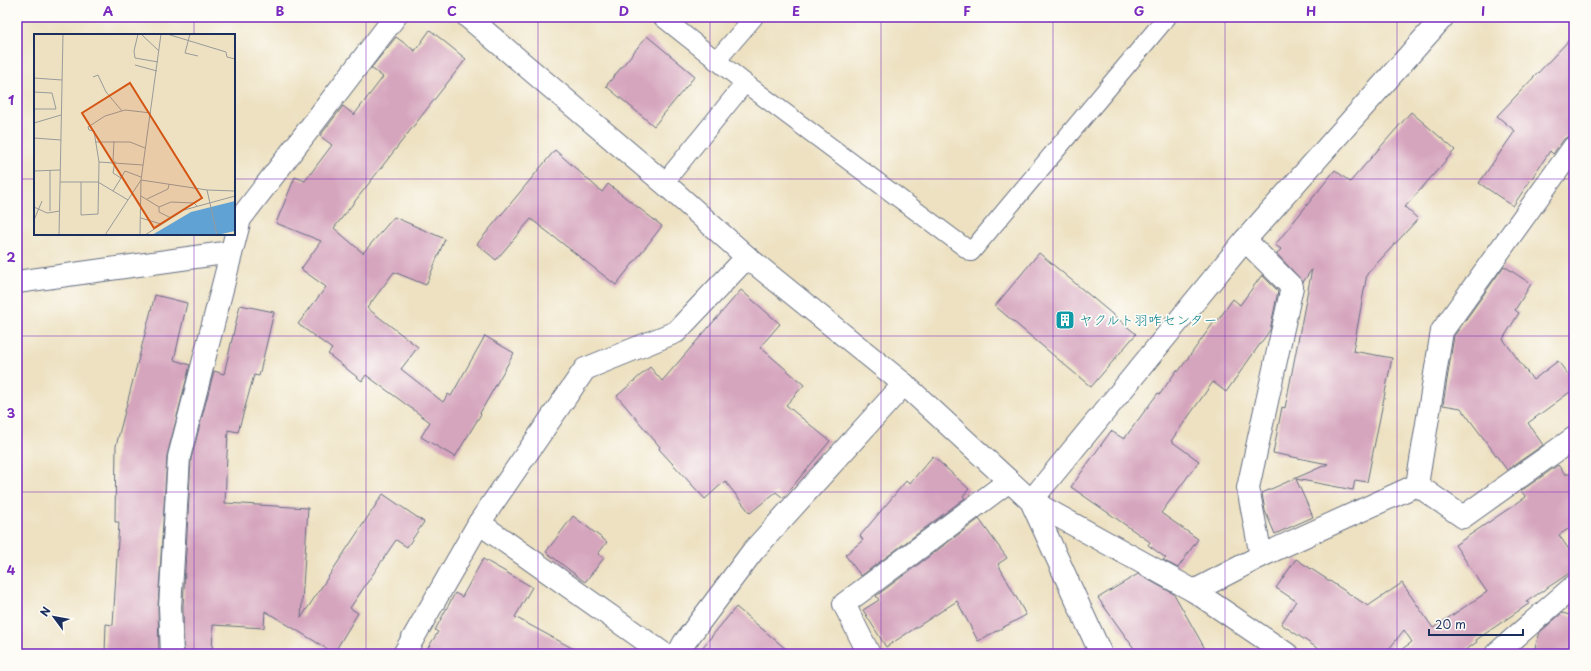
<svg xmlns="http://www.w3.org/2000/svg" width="1591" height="671" font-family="'Playpen Sans','Klee One',sans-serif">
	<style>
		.building { fill: #d5a4bd }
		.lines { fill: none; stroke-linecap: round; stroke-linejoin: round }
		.service-casing { stroke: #646d81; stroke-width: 20 }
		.minor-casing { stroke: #646d81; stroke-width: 24 }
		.service { stroke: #fff; stroke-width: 18 }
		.minor { stroke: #fff; stroke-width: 22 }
		.grid { fill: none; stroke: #7b2cbf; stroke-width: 1; stroke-opacity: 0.55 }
		.labels { text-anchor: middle; stroke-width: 3.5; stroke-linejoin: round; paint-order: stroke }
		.culture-label { font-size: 14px; fill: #0d838f; stroke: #fdfcf7; text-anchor: start }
		.inset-road { fill: none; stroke: #999a99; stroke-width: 1 }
		.view { fill: #d45514; fill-opacity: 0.15; stroke: #d45514; stroke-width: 2 }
		.inset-edge { fill: none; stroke: #1b2f5e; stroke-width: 2 }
		.neatline { fill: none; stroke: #7b2cbf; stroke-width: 1.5 }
		.grid-label { font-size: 13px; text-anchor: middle; font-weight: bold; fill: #7b2cbf }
	</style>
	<rect width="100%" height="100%" fill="#fdfcf7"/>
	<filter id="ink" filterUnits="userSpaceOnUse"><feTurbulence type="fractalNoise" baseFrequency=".025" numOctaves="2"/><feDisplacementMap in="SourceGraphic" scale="8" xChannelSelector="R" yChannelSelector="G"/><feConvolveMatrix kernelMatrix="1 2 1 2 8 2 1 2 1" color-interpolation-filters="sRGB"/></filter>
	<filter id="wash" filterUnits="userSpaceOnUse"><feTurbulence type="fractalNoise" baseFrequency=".012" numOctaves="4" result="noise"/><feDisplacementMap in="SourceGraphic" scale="16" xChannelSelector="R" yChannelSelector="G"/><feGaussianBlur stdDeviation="0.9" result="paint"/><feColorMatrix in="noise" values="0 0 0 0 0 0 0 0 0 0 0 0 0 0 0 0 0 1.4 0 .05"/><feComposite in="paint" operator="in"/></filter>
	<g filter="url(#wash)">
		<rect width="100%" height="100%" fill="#ede1c1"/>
		<g id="blocks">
			<g class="building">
				<path d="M430,30L466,59L334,228L363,253L394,217L445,239L426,285L394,272L367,308L418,347L401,369L443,402L448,394L451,396L485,336L514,353L480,413L481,414L455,457L421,437L430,422L366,375L362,381L328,354L332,349L298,324L326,287L301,269L321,241L276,223L295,177L305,181L332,145L320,136L343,106L354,115L383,77L371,68L396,37L415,51Z"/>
				<path d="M1574,35V135L1569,136L1564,139L1553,154L1550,151L1513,206L1479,183L1515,131L1497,116Z"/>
				<path d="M647,36L695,76L654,126L606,86Z"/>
				<path d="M1411,112L1455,150L1405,207L1418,219L1367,274L1353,351L1392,358L1367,482L1355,480L1353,490L1296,479L1313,517L1275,534L1265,511L1262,493L1328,464L1273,453L1282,407L1285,408L1312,269L1303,282L1277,254L1281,249L1275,245L1335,170L1350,182Z"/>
				<path d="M555,150L602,192L608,184L662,226L616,285L531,219L496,260L477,244Z"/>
				<path d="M1039,253L1136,334L1091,387L995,306Z"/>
				<path d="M1504,266L1531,284L1515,310L1519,313L1503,339L1533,380L1558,361L1574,383V389L1528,423L1543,445L1507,470L1461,408L1443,405L1454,336Z"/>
				<path d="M1262,275L1278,291L1270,330L1226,392L1213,382L1171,441L1199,461L1161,513L1198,539L1178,568L1163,560L1166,558L1148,545L1150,542L1071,487L1111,431L1124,439L1158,393L1160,394L1177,370L1178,372L1214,322L1216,323L1233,299L1240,305Z"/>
				<path d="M741,290L780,324L760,347L804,385L786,405L830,441L783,498L776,492L750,513L725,481L705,499L659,449L660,447L617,396L650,367L662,381Z"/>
				<path d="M155,295L187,303L174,360L190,365L167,456L158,606L159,654H105L106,624L113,625L119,522H115L116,446Z"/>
				<path d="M240,305L274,312L259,376L254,375L238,432L228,430L225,503L308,508L301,618L383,494L424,522L407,547L396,540L350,608L358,613L334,653L265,611L264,628L213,625L212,654H184L183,607L191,459L214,371L224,374Z"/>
				<path d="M933,456L969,489L963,496L965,498L861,576L845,555L863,540L860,536L906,481L909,484Z"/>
				<path d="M1558,465L1565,474H1574V525L1559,535L1574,557V570L1526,602L1530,603L1476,640L1477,642L1460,654H1395L1412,642L1404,630L1385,654H1326L1281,624L1296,601L1276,588L1296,559L1368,606L1402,583L1433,628L1487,592L1455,545L1526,497L1521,491Z"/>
				<path d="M573,516L607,542L598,554L604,558L585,582L546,552Z"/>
				<path d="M979,519L1007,558L998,564L1026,615L978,641L957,601L886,647L863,610L879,600L876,596Z"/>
				<path d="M483,559L532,587L515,617L583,654H424L438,632L435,630L455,593L462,597Z"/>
				<path d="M1138,574L1174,594L1208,654H1138L1098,598Z"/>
				<path d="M736,607L792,654H697Z"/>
				<path d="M1562,613L1574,616V654H1533L1540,632Z"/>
			</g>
		</g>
	</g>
	<g filter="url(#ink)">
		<use href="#blocks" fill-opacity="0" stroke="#646d81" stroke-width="1"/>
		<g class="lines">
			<defs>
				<g id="service">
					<path d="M662,17L745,83L971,252L1167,17"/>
					<path d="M716,61L754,17"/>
					<path d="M664,183L745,83"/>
				</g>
				<g id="minor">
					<path d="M468,17L664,183L747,257L904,384L1031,501L1101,654"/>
					<path d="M1245,240L1292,287L1248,488L1261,556"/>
					<path d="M17,282L231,252"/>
					<path d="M1417,485L1463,517L1574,438"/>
					<path d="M479,523L664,654"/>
					<path d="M1194,591L1261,556L1417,485L1442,331L1574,147"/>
					<path d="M172,654L170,607L179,457L240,219L395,17"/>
					<path d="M404,654L479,523L585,369L676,332L747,257"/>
					<path d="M678,654L684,643L753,551L904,384"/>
					<path d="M869,654L844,604L1009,481"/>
					<path d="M1287,654L1194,591L1031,501L1245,240L1443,17"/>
					<path d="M1496,654L1574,586"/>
				</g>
			</defs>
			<use href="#service" class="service-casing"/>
			<use href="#minor" class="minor-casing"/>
			<use href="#service" class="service"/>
			<use href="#minor" class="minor"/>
		</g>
	</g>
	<path class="grid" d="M194,17V35M366,17V654M538,17V654M710,17V654M881,17V654M1053,17V654M1225,17V654M1397,17V654M17,179H35M234,179H1574M194,234V654M17,336H1574M17,492H1574"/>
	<defs>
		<symbol id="building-square" viewBox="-11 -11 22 22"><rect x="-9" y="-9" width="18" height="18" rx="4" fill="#0f9aa8" stroke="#fdfcf7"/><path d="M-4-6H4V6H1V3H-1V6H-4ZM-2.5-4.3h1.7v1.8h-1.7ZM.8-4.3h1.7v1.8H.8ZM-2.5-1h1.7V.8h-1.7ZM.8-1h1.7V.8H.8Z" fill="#fff"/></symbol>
	</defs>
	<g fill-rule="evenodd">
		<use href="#building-square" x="1054" y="309" width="22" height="22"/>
	</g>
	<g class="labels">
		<g class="culture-label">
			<text x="1079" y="325">ヤクルト羽咋センター</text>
		</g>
	</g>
	<g transform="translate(34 34)">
		<rect width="201" height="201" fill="#ede1c1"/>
		<path d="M201,167V197L183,201H118L157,178Z" fill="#61a2d4"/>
		<path class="inset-road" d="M104,0L100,17L101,24L124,28M107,0L125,17M133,0L192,18L193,23L201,25M156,0L151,19L164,22M101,31L123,37M59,43L64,41L72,58L88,77M0,44L28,46M0,58L18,59L22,75H0M0,89L27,81M0,104L27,106M61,108H96L111,114M79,127L80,107M65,128L109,131M0,137L26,136M87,144L91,137L107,143M26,148H64L94,166M47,148V181L64,180L65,128L60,97L55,96L54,93L71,82L91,76L117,79M173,156L183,201M79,157L87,144L79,139L81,127M107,162L125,173L137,168L160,169L163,172M113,165L134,155L135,150M0,173L13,179L26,177M125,173V178L137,184M16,177V136M107,184L127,190M0,186L8,167M25,201L29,0M71,201L107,146L127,0M106,201L107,146L173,156L201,157M111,201L150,176L201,162"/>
		<path class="view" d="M96,49L168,164L120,194L48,79Z"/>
		<rect width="201" height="201" class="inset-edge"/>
	</g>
	<rect width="1591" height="671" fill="none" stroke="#fdfcf7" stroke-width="44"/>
	<g transform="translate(54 617) rotate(302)" stroke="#fdfcf7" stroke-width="3" paint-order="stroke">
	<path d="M0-3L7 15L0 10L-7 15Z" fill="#1b2f5e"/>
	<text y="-6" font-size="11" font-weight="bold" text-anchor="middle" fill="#1b2f5e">N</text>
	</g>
	<path d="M1429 629v6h94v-6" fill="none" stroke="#1b2f5e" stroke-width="2"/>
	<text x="1435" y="629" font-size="12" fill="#1b2f5e" stroke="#fdfcf7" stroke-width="3" paint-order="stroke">20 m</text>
	<rect x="22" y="22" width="1547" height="627" class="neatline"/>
	<g class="grid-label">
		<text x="108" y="16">A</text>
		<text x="280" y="16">B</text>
		<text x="452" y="16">C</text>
		<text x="624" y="16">D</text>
		<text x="796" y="16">E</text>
		<text x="967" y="16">F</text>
		<text x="1139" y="16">G</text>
		<text x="1311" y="16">H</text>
		<text x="1483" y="16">I</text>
		<text x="11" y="105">1</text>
		<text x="11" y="262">2</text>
		<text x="11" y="418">3</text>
		<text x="11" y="575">4</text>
	</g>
</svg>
